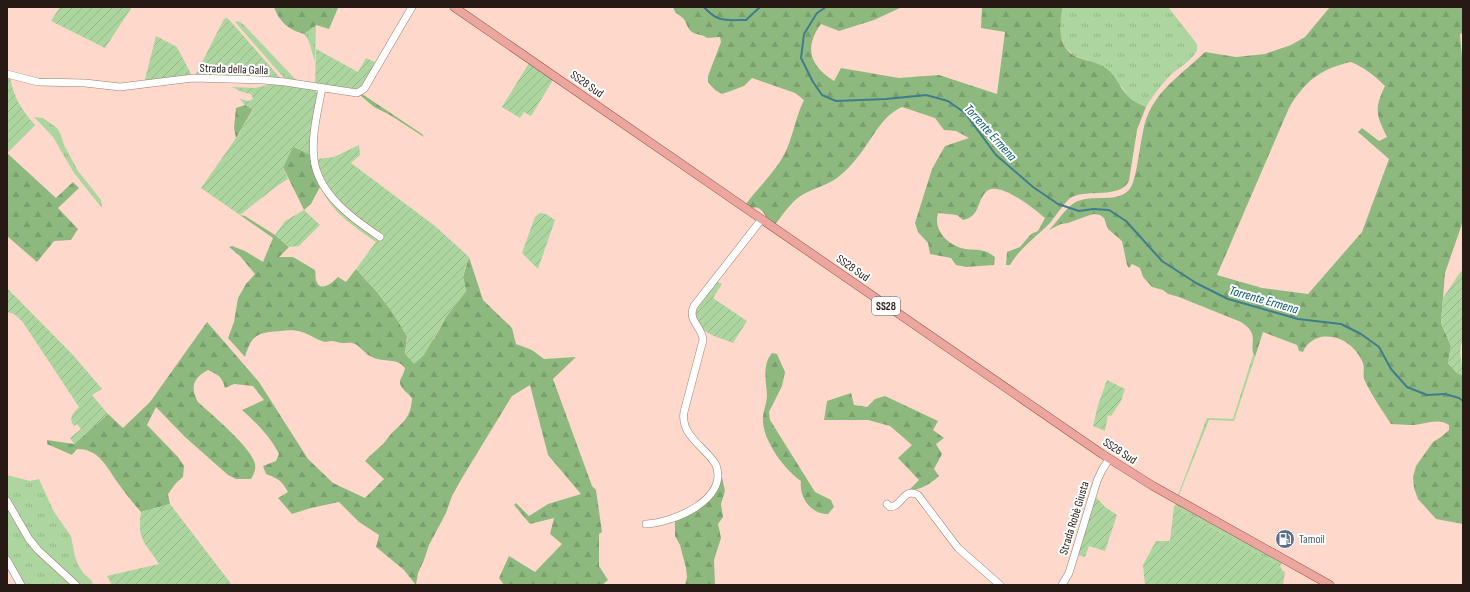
<svg xmlns="http://www.w3.org/2000/svg" width="1470" height="592" font-family="'Sofia Sans Condensed',sans-serif">
	<style>
		.grass { fill: url(#grass-tufts) }
		.forest { fill: url(#forest-firs); fill-rule: evenodd }
		.garden { fill: url(#garden-furrows) }
		.lines { fill: none; stroke-linecap: round; stroke-linejoin: round }
		.stream { stroke: #407d8c; stroke-width: 2 }
		.minor-casing { stroke: #9f7e70; stroke-width: 8 }
		.major-casing { stroke: #9e5045; stroke-width: 9 }
		.minor { stroke: #fff; stroke-width: 7 }
		.major { stroke: #eba79f; stroke-width: 8 }
		.labels { text-anchor: middle; stroke-width: 4; stroke-linejoin: round; paint-order: stroke }
		.shield { fill: #fff; stroke: #685f5b; stroke-width: 1 }
		.shield-label { font-size: 11px; font-weight: bold; fill: #271a15 }
		.street-label { font-size: 12px; fill: #271a15; stroke: #fff }
		.service-label { font-size: 12px; fill: #4e5e75; stroke: #fff; text-anchor: start }
		.water-label { font-size: 13px; font-style: italic; fill: #055869; stroke: #fff }
	</style>
	<defs>
		<pattern id="grass-tufts" width="24" height="20" patternUnits="userSpaceOnUse"><rect width="24" height="20" fill="#acd59f"/><path d="M3 7l-1-3M5 7V3M7 7l1-3M15 17l-1-3M17 17v-4M19 17l1-3" fill="none" stroke="#94b688"/></pattern>
		<pattern id="forest-firs" width="22" height="20" patternUnits="userSpaceOnUse"><rect width="22" height="20" fill="#8db97f"/><path d="M5 1l3.5 6h-7zM16 11l3.5 6h-7z" fill="#7a9e6d"/></pattern>
		<pattern id="garden-furrows" width="10" height="10" patternUnits="userSpaceOnUse"><rect width="10" height="10" fill="#acd59f"/><path d="M-1 1l2-2M0 10L10 0M9 11l2-2" fill="none" stroke="#94b688"/></pattern>
	</defs>
	<rect width="100%" height="100%" fill="#fed9cb"/>
	<g class="grass">
		<path d="M1063,7H1168L1197,44V51C1190,61 1183,65 1174,72C1163,82 1154,94 1146,107L1135,101L1128,96L1122,87L1089,61L1073,55L1065,47L1060,35V20Z"/>
		<path d="M238,21L243,24L297,81L285,79L235,22Z"/>
		<path d="M316,24L315,61C311,52 311,41 304,34Z"/>
		<path d="M34,117L43,118L57,128L61,135L64,145L78,171L101,200L102,208L74,173L53,137Z"/>
		<path d="M324,190L378,239L376,242C356,228 335,215 323,192Z"/>
		<path d="M1253,355L1255,357L1234,421L1209,420L1179,495H1178L1207,418L1233,419Z"/>
		<path d="M7,475L30,481L39,479L54,512L71,536L75,557L78,565L84,574L92,581L93,585H80L69,576L43,551L23,526L7,497Z"/>
		<path d="M1177,503L1282,563L1280,566L1174,506Z"/>
		<path d="M7,506L19,527L73,585H23L7,556Z"/>
	</g>
	<g class="forest">
		<path d="M274,7H336L338,8L329,29L316,25L304,34C289,30 279,22 274,7Z"/>
		<path d="M673,7H902L874,20L839,31L821,24C803,49 811,66 834,81L841,68L899,78L939,75L997,94L1005,32L981,28L982,7H1063C1059,23 1057,44 1073,55C1083,61 1097,61 1107,69C1116,76 1120,88 1128,96C1133,101 1140,104 1146,107L1137,130L1129,181C1120,199 1088,189 1072,197C1065,201 1056,216 1050,223C1037,236 1019,249 1010,265H1006L1007,252L1020,247L1031,234L1038,231L1045,218C1035,210 996,177 985,193C976,204 980,216 963,220L957,215L938,213C933,231 948,245 965,249C971,250 978,249 984,251C988,252 992,255 995,257L994,265L966,267L956,265L951,258L930,254L928,243L918,232L915,223L932,169L945,146L969,138L956,131L944,130L935,118L902,107C884,115 876,132 865,147C859,156 851,166 843,173C832,184 816,187 802,195C791,202 783,214 775,225C773,223 771,222 769,221C764,215 762,205 751,208L746,204C758,188 774,173 784,155C793,138 795,118 804,100L795,93L752,78L744,86L728,92L722,94L715,90L708,82V76L721,42L720,37L707,38C702,34 697,35 692,32C687,29 687,22 683,18C678,14 675,14 673,7Z"/>
		<path d="M1330,7H1463V33L1460,34L1463,69V221L1445,273L1441,323L1451,346L1448,363L1457,373L1463,375V524L1436,519L1418,499L1414,488L1413,477L1416,466L1433,442L1441,437L1449,430V425C1438,417 1423,425 1411,425C1404,425 1397,424 1391,424C1382,410 1372,396 1365,381C1362,376 1365,369 1363,363C1356,346 1339,334 1321,337C1313,339 1306,344 1303,352L1299,351L1297,345L1263,332L1255,357C1247,343 1262,336 1241,322L1179,297L1168,294L1163,290L1152,287L1143,277L1140,268L1132,264L1129,268L1127,265L1122,241L1108,229L1104,218L1100,215L1094,214L1090,215L1068,223L1061,224L1049,230C1057,222 1065,209 1074,203C1090,193 1116,204 1129,190C1138,181 1140,133 1147,117C1158,88 1185,72 1205,52L1236,57L1265,54L1291,45L1305,37ZM1351,62C1365,68 1374,75 1385,86C1374,109 1376,115 1387,137L1379,141L1362,128L1358,132L1389,159L1362,232L1308,294L1262,288L1217,275L1289,108C1305,81 1320,69 1351,62Z"/>
		<path d="M362,94L422,134L424,137L390,115L374,107L360,95Z"/>
		<path d="M245,105L253,109L236,138L234,128L236,108Z"/>
		<path d="M293,146L311,155L321,185L311,204L304,210L283,167Z"/>
		<path d="M7,153L56,198L73,182L79,188L58,208L78,229L71,240L54,241L37,262L7,236Z"/>
		<path d="M240,215L245,216L275,235L289,247L279,257H293L315,270C316,274 315,277 316,280C320,294 333,282 338,277L346,282L356,269L377,292L393,313L407,336L405,354L434,339L446,317L466,291L463,277L469,257L483,300L512,328L516,344L532,350L544,359L576,357L553,379L592,486L596,490L602,532L599,534V566L608,580L602,585H504L499,578L509,556L535,572L562,544L550,534L554,518L530,524L514,505L516,503L529,516L548,504L581,494L548,455L530,385L512,396L462,478L452,496L446,513L429,545L424,560L418,573L416,585L404,570L376,547L379,535L359,522L339,502L311,508L292,514L278,498L288,492C282,481 279,479 266,474L263,466L276,461L279,454C270,436 256,423 242,410L264,400L253,386L234,384L225,388C222,376 218,375 208,370C193,378 190,387 198,402C211,414 252,448 255,464C256,470 254,474 251,479H236L228,475L185,437L156,407L147,425L178,457L184,466L183,477L176,483L168,494L170,504L141,512C133,503 125,493 118,483C107,468 100,449 77,449L72,455L47,444V440L74,444L108,414L123,428L150,402L207,322L259,382L308,459L333,483L365,498L384,479L365,461C370,455 377,450 383,444C386,441 388,437 391,434C403,422 411,418 412,398C408,393 399,388 400,381C401,377 404,374 405,368C397,357 384,363 372,357C365,354 361,347 355,344C351,342 347,343 343,343C339,343 335,341 331,341C329,341 327,342 325,342C319,341 309,334 302,332C296,330 288,330 281,331C258,333 252,333 245,357L228,338L234,322L238,298L246,284L255,274L240,256L229,247L232,246L245,251L263,262L273,238Z"/>
		<path d="M772,353L777,354L785,372L782,386L769,412L770,420L815,492L831,500L834,507L828,514C810,514 799,497 801,481C785,470 764,442 763,422C762,413 767,404 767,395C766,380 762,365 772,353Z"/>
		<path d="M851,393L854,405L867,407L875,399L885,396L938,421L933,430L944,438L936,444L942,454L934,469L939,476C930,484 921,490 909,490L919,480L898,458L912,445L890,426L868,420H824L827,401Z"/>
		<path d="M720,468L725,491L721,504L723,517L718,524L721,538L714,560L715,585H685L687,577L686,568L680,545L675,536V519L698,508L720,476Z"/>
	</g>
	<g class="garden">
		<path d="M60,7H132L105,48L51,21Z"/>
		<path d="M227,18L233,24L281,79L195,76L224,19Z"/>
		<path d="M156,36L177,47L192,76L144,83Z"/>
		<path d="M316,49L358,72L366,58L377,63L364,85L358,90L315,84Z"/>
		<path d="M529,63L553,80L531,116L524,112L520,118L502,107Z"/>
		<path d="M10,77C14,98 21,109 35,125L7,153V78Z"/>
		<path d="M273,84L314,90L319,94L311,155L293,147L283,167L288,179L277,186L240,215L201,188L236,138L253,110L245,105L240,99L249,101L253,99L251,94L242,92L232,87L255,88Z"/>
		<path d="M359,145L360,155L351,163L435,226L469,257L463,277L466,291L446,317L424,355L414,364L405,354L407,336L393,313L377,292L356,269L378,239L333,194L322,175L317,159L334,157Z"/>
		<path d="M304,210L320,225L299,246L289,247L275,235L285,221Z"/>
		<path d="M540,213L546,214L555,220L538,269L522,253L535,217Z"/>
		<path d="M1461,271L1463,273V339C1457,355 1463,360 1463,375L1457,373L1448,363L1451,346L1441,323L1443,298Z"/>
		<path d="M716,281L722,284L713,298L747,321L733,343C716,336 696,333 694,312Z"/>
		<path d="M7,288L73,355L102,389L92,395L108,414L74,444L70,438L81,429L77,424L74,426C68,418 73,413 79,407L22,321L14,314L7,312Z"/>
		<path d="M1107,380L1125,389L1121,401L1111,416L1108,415L1105,431L1093,426L1098,405Z"/>
		<path d="M1095,496L1105,507L1117,515L1105,551L1089,546L1085,557L1077,555Z"/>
		<path d="M170,504L232,585H112L107,576L159,564C145,542 137,541 141,512Z"/>
		<path d="M1174,506L1280,566L1282,570L1285,572L1283,585H1145L1143,565L1156,541H1170Z"/>
	</g>
	<g class="lines">
		<g class="stream">
			<path d="M704,7C718,23 726,20 746,20L760,7"/>
			<path d="M826,7L817,13L804,34L801,58L813,82L822,95L836,101L886,99L926,95L948,101L965,113L996,155L1033,187L1058,204L1079,211L1093,209L1109,210L1126,221L1162,261L1196,283L1228,299L1298,319L1341,324L1361,334L1379,347L1391,369L1407,387L1427,395L1445,394L1459,398L1463,401"/>
		</g>
		<defs>
			<g id="minor">
				<path d="M7,74L38,82L85,83L120,87L193,78L263,80L285,82L357,93L364,89L412,7"/>
				<path d="M322,88C318,110 311,136 314,159C318,194 353,219 380,237"/>
				<path d="M7,501L29,539L38,550L76,585"/>
				<path d="M887,504L890,507C902,507 903,487 918,495L958,548L1000,585"/>
				<path d="M646,524C672,523 729,500 716,465C706,447 680,436 684,412L703,340C702,326 687,321 694,306L761,220"/>
				<path d="M7,560L21,585"/>
				<path d="M1062,585L1069,573L1097,481L1102,470L1109,459"/>
			</g>
			<path id="major" d="M454,7L1102,454L1153,486L1330,585"/>
		</defs>
		<use href="#minor" class="minor-casing"/>
		<use href="#major" class="major-casing"/>
		<use href="#minor" class="minor"/>
		<use href="#major" class="major"/>
	</g>
	<defs>
		<symbol id="fuel-disc" viewBox="-11 -11 22 22"><circle r="9.5" fill="#5c6f8a" stroke="#fff"/><path d="M-5.5-6h7V0h2V4h1.3V-2.5L3-4.5l.8-.8L6-3V5H2.5V1h-1V6h-7ZM-4.2-4.7v3.2H.2V-4.7Z" fill="#fff"/></symbol>
	</defs>
	<g fill-rule="evenodd">
		<use href="#fuel-disc" x="1274" y="528" width="22" height="22"/>
	</g>
	<g class="labels">
		<rect class="shield" x="872" y="297" width="28" height="18" rx="3"/>
		<g class="shield-label">
			<text x="886" y="310">SS28</text>
		</g>
		<g class="street-label">
			<text transform="translate(234 69) rotate(2)" y="4">Strada della Galla</text>
			<text transform="translate(587 84) rotate(35)" y="4">SS28 Sud</text>
			<text transform="translate(853 268) rotate(35)" y="4">SS28 Sud</text>
			<text transform="translate(1120 451) rotate(33)" y="4">SS28 Sud</text>
			<text transform="translate(1074 518) rotate(-73)" y="4">Strada Robè Giusta</text>
		</g>
		<g class="service-label">
			<text x="1299" y="543">Tamoil</text>
		</g>
		<g class="water-label">
			<text transform="translate(991 132) rotate(48)" y="5">Torrente Ermena</text>
			<text transform="translate(1264 299) rotate(16)" y="5">Torrente Ermena</text>
		</g>
	</g>
	<rect width="1470" height="592" fill="none" stroke="#271a15" stroke-width="16"/>
</svg>
